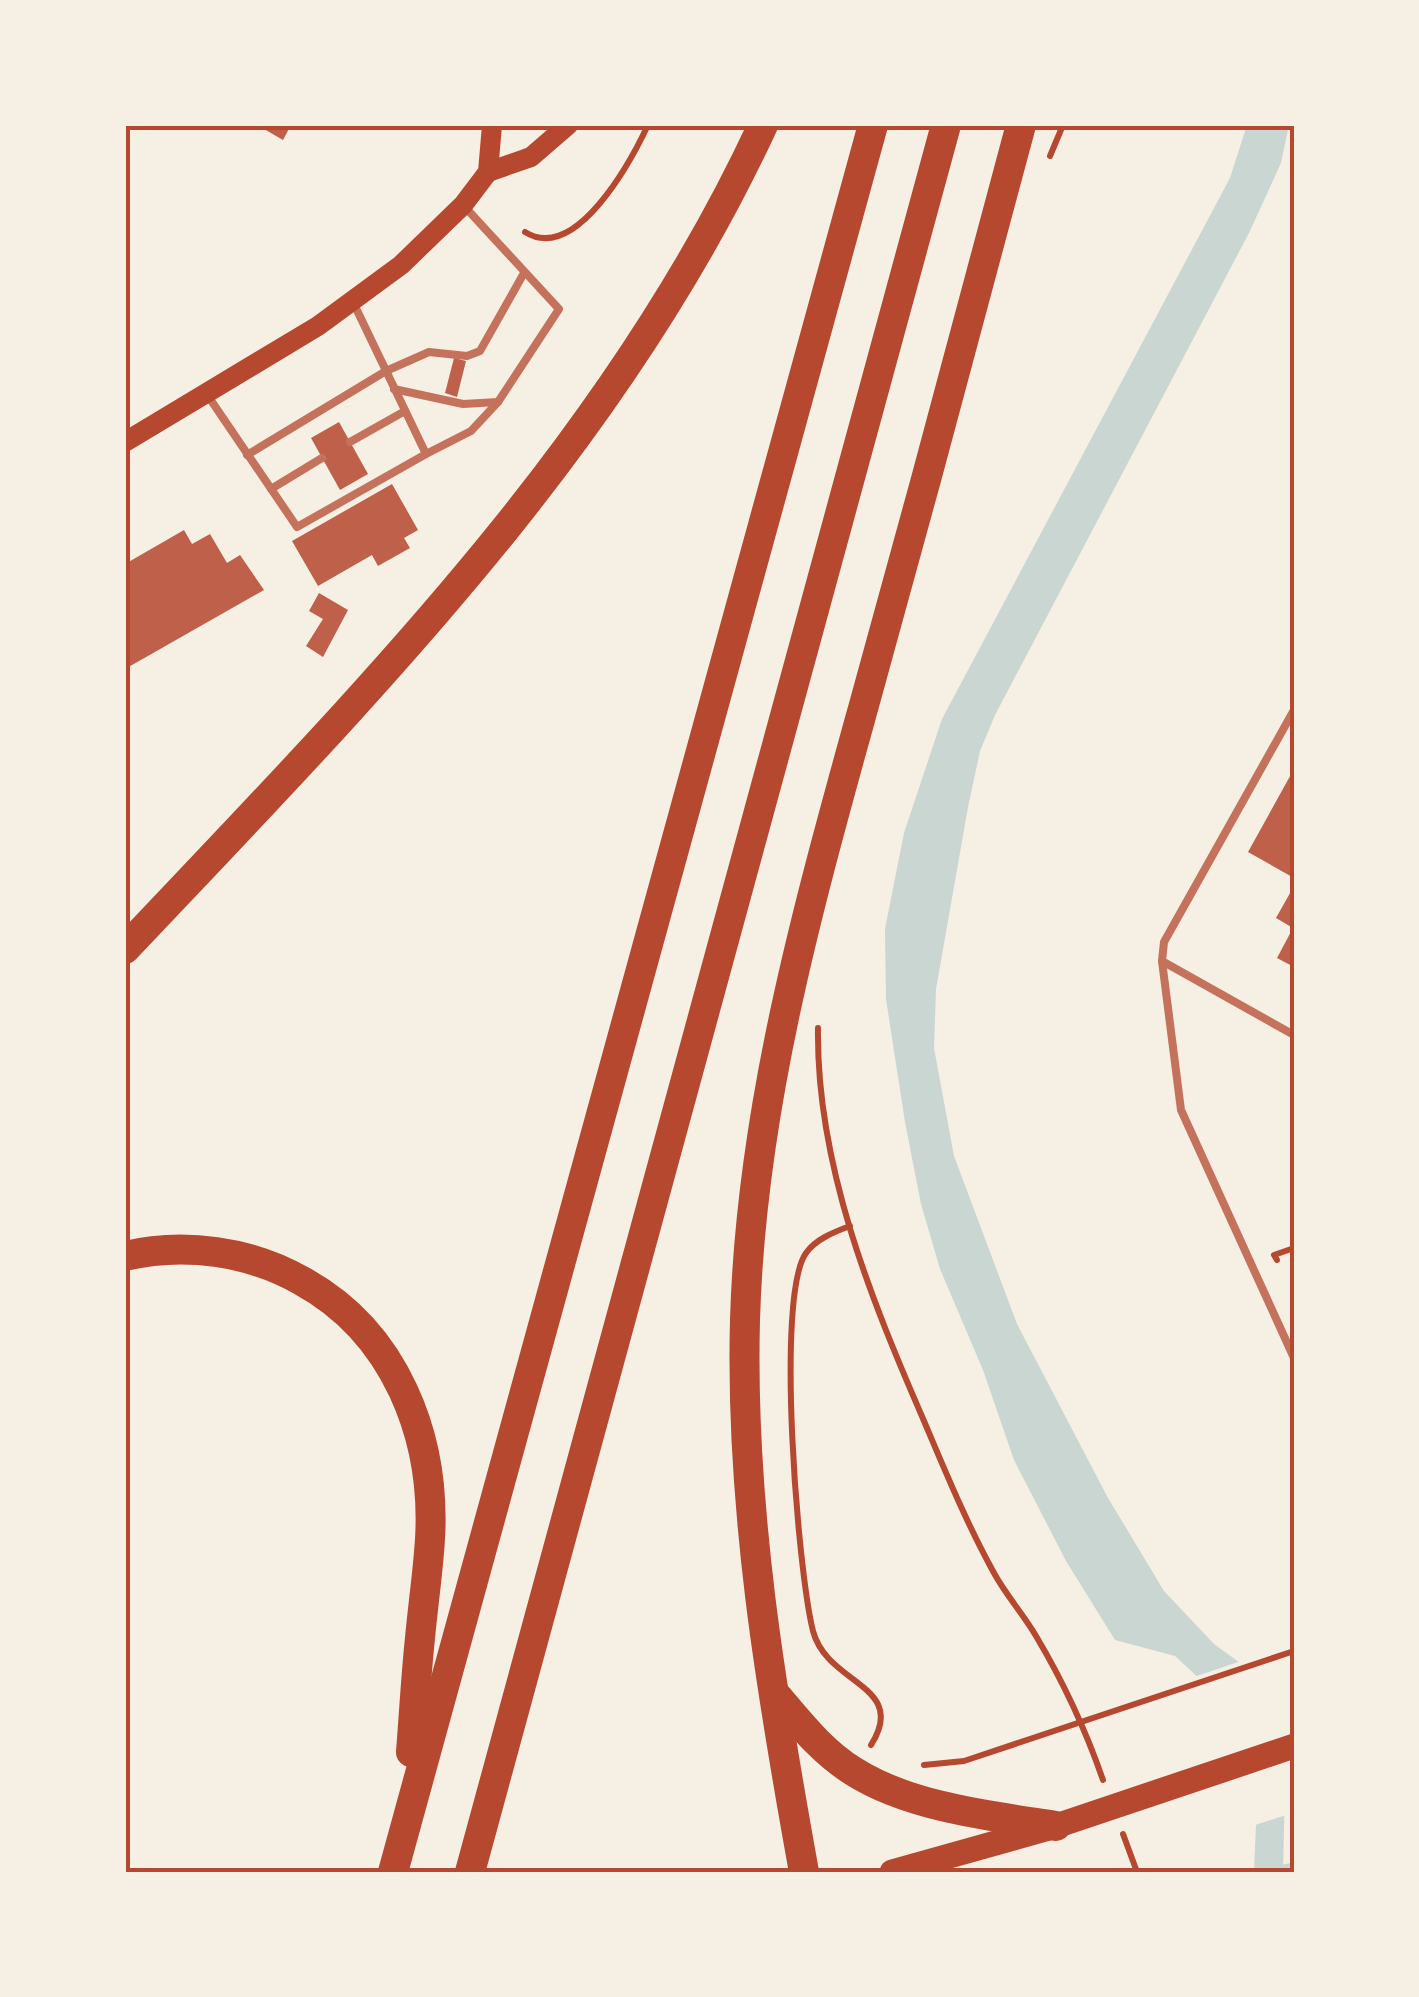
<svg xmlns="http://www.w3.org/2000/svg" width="1419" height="1997" font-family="'IBM Plex Sans',sans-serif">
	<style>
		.water { fill: #c9d6d2 }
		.pier { fill: #f6efe4 }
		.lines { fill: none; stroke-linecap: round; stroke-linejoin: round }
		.stream { stroke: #c9d6d2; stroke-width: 11 }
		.building { fill: #bf614a }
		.path { stroke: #b5482f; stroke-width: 6 }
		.service { stroke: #c5725c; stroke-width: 8 }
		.secondary { stroke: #b5482f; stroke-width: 20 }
		.primary { stroke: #b5482f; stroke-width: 25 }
		.motorway { stroke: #b5482f; stroke-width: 30 }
		.neatline { fill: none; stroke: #b5482f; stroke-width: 4 }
	</style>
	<rect width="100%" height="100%" fill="#f6efe4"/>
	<path class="water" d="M1247,125H1289L1281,163L1249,233L995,715L980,751L968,807L936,989L934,1048L954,1156L1017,1324L1108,1498L1164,1591L1214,1644L1254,1673L1285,1786L1283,1872H1254L1257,1800L1242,1736L1214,1692L1175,1656L1115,1640L1066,1561L1014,1460L983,1370L940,1269L921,1204L905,1122L886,999L885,929L904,833L942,719L1230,178Z"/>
	<path class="pier" d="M1244,1660L1258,1670L1277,1696L1289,1735V1814L1249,1827L1252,1800L1249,1770L1238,1738L1226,1714L1191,1678Z"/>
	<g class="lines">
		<path class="stream" d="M1275,1872L1294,1868"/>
	</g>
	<g class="building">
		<path d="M257,125H291L283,140Z"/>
		<path d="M454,358L466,361L457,397L445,393Z"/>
		<path d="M339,422L368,474L340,490L311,438Z"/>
		<path d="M392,484L418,530L404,538L410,548L378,566L372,555L318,586L292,541Z"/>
		<path d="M184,530L192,544L210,534L227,563L240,555L264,590L125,669V564Z"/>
		<path d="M319,593L348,610L323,657L306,646L323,619L309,611Z"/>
		<path d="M1294,769V878L1248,852Z"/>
		<path d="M1294,886V967L1277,958L1293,928L1276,918Z"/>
	</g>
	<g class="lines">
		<g class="path">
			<path d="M1050,156L1063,125"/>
			<path d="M525,232C576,264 631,161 648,125"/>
			<path d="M818,1028C816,1164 871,1299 924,1421C946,1473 967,1524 994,1573C1006,1595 1023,1614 1036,1636C1064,1683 1085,1728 1103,1780"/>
			<path d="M850,1226C834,1232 816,1239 806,1253C775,1297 798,1572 813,1631C827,1685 909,1685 871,1745"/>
			<path d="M1277,1260L1274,1255L1294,1248"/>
			<path d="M924,1765L964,1761L1294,1651"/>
			<path d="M1123,1834L1137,1872"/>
		</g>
		<g class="service">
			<path d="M353,302L426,454L471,431L498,402L559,309L464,206"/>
			<path d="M394,389L463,404L498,402"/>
			<path d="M206,393L297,527L426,454"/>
			<path d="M350,442L405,411"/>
			<path d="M247,455L386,371L429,352L467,356L480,351L524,273"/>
			<path d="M271,489L322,458"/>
			<path d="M1162,961L1164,942L1294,710"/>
			<path d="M1294,1035L1162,961L1181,1110L1294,1358"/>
		</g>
		<g class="secondary">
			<path d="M488,172L531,157L568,125"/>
			<path d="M125,442L318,326L401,265L463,205L488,172L492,125"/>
		</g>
		<path class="primary" d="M892,1872L1056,1826L1294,1746"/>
		<g class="motorway">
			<path d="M125,949C364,696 615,445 763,125"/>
			<path d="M125,1256C184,1242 250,1251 302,1281C395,1332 436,1436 430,1539C428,1572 423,1605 420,1638C416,1676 414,1714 411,1752"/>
			<path d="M775,1694C799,1722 821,1751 853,1771C909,1807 991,1816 1056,1826"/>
			<path d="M393,1872L873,125"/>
			<path d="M470,1872L946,125"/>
			<path d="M804,1872C771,1690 740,1505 745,1320C751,1109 808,907 864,705C918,512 969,319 1021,125"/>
		</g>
	</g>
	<rect width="1419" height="1997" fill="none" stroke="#f6efe4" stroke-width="255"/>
	<rect x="128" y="128" width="1164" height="1742" class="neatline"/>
</svg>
